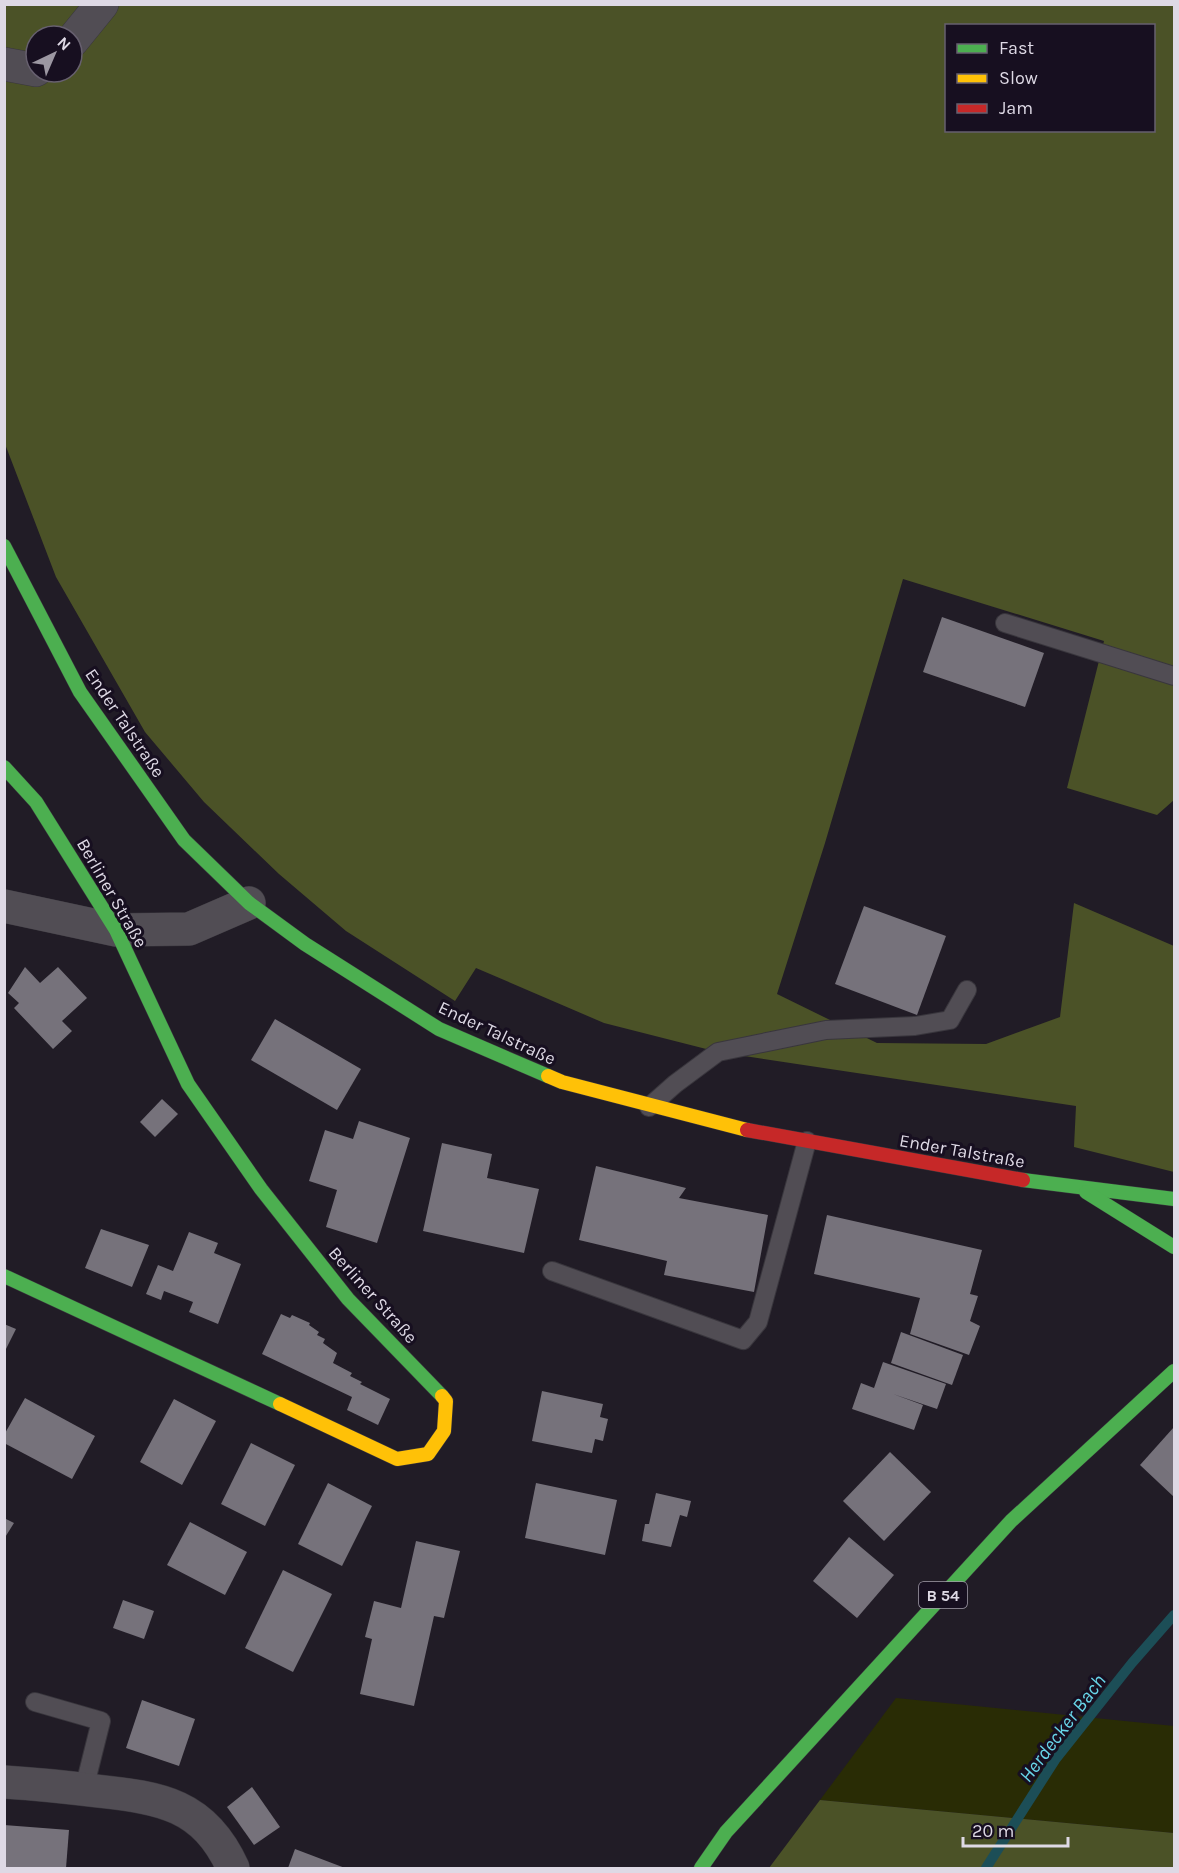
<svg xmlns="http://www.w3.org/2000/svg" width="1179" height="1873" font-family="Karla,sans-serif">
	<style>
		.green { fill: #292c05 }
		.forest { fill: #4b5227; fill-rule: evenodd }
		.lines { fill: none; stroke-linecap: round; stroke-linejoin: round }
		.stream { stroke: #1c4e57; stroke-width: 10 }
		.building { fill: #76727b }
		.lane-casing { stroke: #39363d; stroke-width: 20 }
		.street-casing { stroke: #39363d; stroke-width: 34 }
		.fast-casing { stroke: #39363d; stroke-width: 15 }
		.slow-casing { stroke: #39363d; stroke-width: 15 }
		.jam-casing { stroke: #39363d; stroke-width: 15 }
		.lane { stroke: #514d54; stroke-width: 18 }
		.street { stroke: #514d54; stroke-width: 33 }
		.fast { stroke: #4caf50; stroke-width: 14 }
		.slow { stroke: #ffc107; stroke-width: 14 }
		.jam { stroke: #c62828; stroke-width: 14 }
		.labels { text-anchor: middle; stroke-width: 6; stroke-linejoin: round; paint-order: stroke }
		.shield { fill: #170f20; stroke: #a29caa; stroke-width: 1.5 }
		.shield-label { font-size: 16px; font-weight: bold; fill: #ded9e5 }
		.street-label { font-size: 18px; fill: #ded9e5; stroke: #170f20 }
		.water-label { font-size: 20px; font-style: italic; fill: #68d5e8; stroke: #170f20 }
	</style>
	<rect width="100%" height="100%" fill="#211c26"/>
	<path class="green" d="M896,1698L1174,1726V1833L820,1800Z"/>
	<g class="forest">
		<path d="M5,5H1174V800L1157,815L1067,788L1104,641L903,579L825,843L777,994L877,1043L986,1044L1060,1017L1074,903L1174,946V1172L1074,1147L1076,1106L718,1052L604,1023L476,968L455,1001L346,931L279,874L204,802L145,732L56,577L5,444ZM946,26H1154V130H946ZM36,36H72V72H36Z"/>
		<path d="M820,1800L1174,1833V1868H769Z"/>
	</g>
	<g class="lines">
		<path class="stream" d="M986,1868L1055,1760L1132,1663L1174,1615"/>
	</g>
	<g class="building">
		<path d="M942,617L1044,653L1025,707L923,672Z"/>
		<path d="M864,906L946,936L917,1015L835,984Z"/>
		<path d="M25,967L40,983L58,967L87,998L62,1021L72,1031L53,1049L14,1008L19,1003L8,993Z"/>
		<path d="M275,1019L361,1069L337,1110L251,1060Z"/>
		<path d="M162,1099L178,1114L155,1137L140,1122Z"/>
		<path d="M359,1121L410,1138L377,1243L326,1227L337,1190L309,1181L325,1130L353,1139Z"/>
		<path d="M442,1143L492,1154L487,1178L539,1189L524,1253L423,1231Z"/>
		<path d="M596,1166L686,1188L679,1198L768,1215L754,1292L664,1275L667,1261L579,1240Z"/>
		<path d="M827,1215L982,1250L970,1294L978,1296L970,1321L980,1326L969,1355L910,1334L920,1298L814,1274Z"/>
		<path d="M101,1229L149,1245L132,1287L85,1268Z"/>
		<path d="M189,1232L218,1243L214,1253L241,1264L218,1324L189,1312L193,1302L164,1291L161,1300L146,1294L158,1265L173,1271Z"/>
		<path d="M281,1314L290,1318L292,1315L310,1323L309,1325L319,1332L317,1335L325,1339L323,1343L337,1353L333,1363L352,1373L350,1376L362,1382L360,1384L390,1399L378,1425L347,1410L352,1397L262,1354Z"/>
		<path d="M4,1324L16,1329L4,1353Z"/>
		<path d="M901,1332L963,1355L952,1385L891,1363Z"/>
		<path d="M883,1362L946,1384L937,1409L893,1394L923,1405L914,1430L852,1409L861,1383L874,1388Z"/>
		<path d="M542,1391L603,1404L600,1417L608,1419L603,1441L595,1439L592,1453L532,1441Z"/>
		<path d="M25,1398L95,1436L72,1479L4,1443V1435Z"/>
		<path d="M174,1399L216,1421L182,1485L140,1462Z"/>
		<path d="M1174,1427V1497L1140,1465Z"/>
		<path d="M251,1443L295,1465L265,1526L221,1504Z"/>
		<path d="M890,1452L931,1492L884,1541L843,1501Z"/>
		<path d="M328,1483L372,1506L342,1566L298,1544Z"/>
		<path d="M536,1483L617,1500L605,1555L525,1538Z"/>
		<path d="M656,1493L691,1501L687,1517L680,1515L671,1547L642,1541L645,1524H649Z"/>
		<path d="M4,1518L14,1523L4,1539Z"/>
		<path d="M190,1522L247,1552L225,1595L167,1565Z"/>
		<path d="M849,1537L894,1575L857,1618L813,1581Z"/>
		<path d="M416,1541L460,1551L444,1618L434,1616L414,1706L360,1694L372,1639L365,1637L374,1601L401,1608Z"/>
		<path d="M283,1570L332,1594L293,1672L245,1648Z"/>
		<path d="M123,1600L154,1611L144,1639L113,1628Z"/>
		<path d="M142,1700L195,1719L179,1766L126,1748Z"/>
		<path d="M252,1787L280,1827L254,1845L227,1807Z"/>
		<path d="M4,1825L69,1830L66,1868H4Z"/>
		<path d="M295,1849L345,1868H288Z"/>
	</g>
	<g class="lines">
		<defs>
			<g id="lane">
				<path d="M1005,623L1174,676"/>
				<path d="M649,1107L675,1084L718,1052L826,1030L915,1026L950,1020L967,990"/>
				<path d="M552,1271L743,1340L758,1322L807,1141"/>
				<path d="M35,1702L101,1721L84,1789"/>
			</g>
			<g id="street">
				<path d="M72,41L102,4"/>
				<path d="M4,64L36,70"/>
				<path d="M4,906L116,930L189,929L249,903"/>
				<path d="M4,1782C36,1784 66,1787 97,1791C161,1798 204,1804 233,1868"/>
			</g>
			<g id="fast">
				<path d="M4,546L80,692L184,840L249,903L305,944L439,1029L548,1076"/>
				<path d="M4,767L36,802L116,930L188,1084L261,1189L348,1299L442,1396"/>
				<path d="M1023,1180L1174,1199"/>
				<path d="M1086,1192L1174,1247"/>
				<path d="M4,1276L280,1404"/>
				<path d="M701,1868L726,1832L1011,1521L1174,1371"/>
			</g>
			<g id="slow">
				<path d="M548,1076L562,1082L747,1130"/>
				<path d="M280,1404L397,1459L428,1454L444,1431L446,1401L442,1396"/>
			</g>
			<path id="jam" d="M747,1130L1023,1180"/>
		</defs>
		<use href="#lane" class="lane-casing"/>
		<use href="#street" class="street-casing"/>
		<use href="#fast" class="fast-casing"/>
		<use href="#slow" class="slow-casing"/>
		<use href="#jam" class="jam-casing"/>
		<use href="#lane" class="lane"/>
		<use href="#street" class="street"/>
		<use href="#fast" class="fast"/>
		<use href="#slow" class="slow"/>
		<use href="#jam" class="jam"/>
	</g>
	<g class="labels">
		<rect class="shield" x="919" y="1582" width="48" height="26" rx="4.5"/>
		<g class="shield-label">
			<text x="943" y="1601">B 54</text>
		</g>
		<g class="street-label">
			<text transform="translate(125 723) rotate(56)" y="6">Ender Talstraße</text>
			<text transform="translate(112 893) rotate(60)" y="6">Berliner Straße</text>
			<text transform="translate(497 1033) rotate(25)" y="6">Ender Talstraße</text>
			<text transform="translate(962 1151) rotate(10)" y="6">Ender Talstraße</text>
			<text transform="translate(373 1295) rotate(48)" y="6">Berliner Straße</text>
		</g>
		<g class="water-label">
			<text transform="translate(1062 1728) rotate(-53)" y="7">Herdecker Bach</text>
		</g>
	</g>
	<rect width="1179" height="1873" fill="none" stroke="#ded9e5" stroke-width="12"/>
	<rect x="945" y="24" width="210" height="108" fill="#170f20" stroke="#67606f" stroke-width="1.5"/>
	<rect x="957" y="44" width="30" height="9" fill="#4caf50" stroke="#67606f" stroke-width="1.5"/>
	<text x="999" y="54" font-size="18" fill="#ded9e5">Fast</text>
	<rect x="957" y="74" width="30" height="9" fill="#ffc107" stroke="#67606f" stroke-width="1.5"/>
	<text x="999" y="84" font-size="18" fill="#ded9e5">Slow</text>
	<rect x="957" y="104" width="30" height="9" fill="#c62828" stroke="#67606f" stroke-width="1.5"/>
	<text x="999" y="114" font-size="18" fill="#ded9e5">Jam</text>
	<g transform="translate(54 54) rotate(44)"><circle r="28" fill="#170f20" stroke="#67606f" stroke-width="1.5"/>
	<path d="M0-4.5L10 22L0 15L-10 22Z" fill="#9c97a2"/>
	<text y="-9" font-size="16" font-weight="bold" text-anchor="middle" fill="#ded9e5">N</text>
	</g>
	<path d="M963 1837v9h105v-9" fill="none" stroke="#ded9e5" stroke-width="3"/>
	<text x="972" y="1837" font-size="18" fill="#ded9e5" stroke="#170f20" stroke-width="4.5" paint-order="stroke">20 m</text>
</svg>
